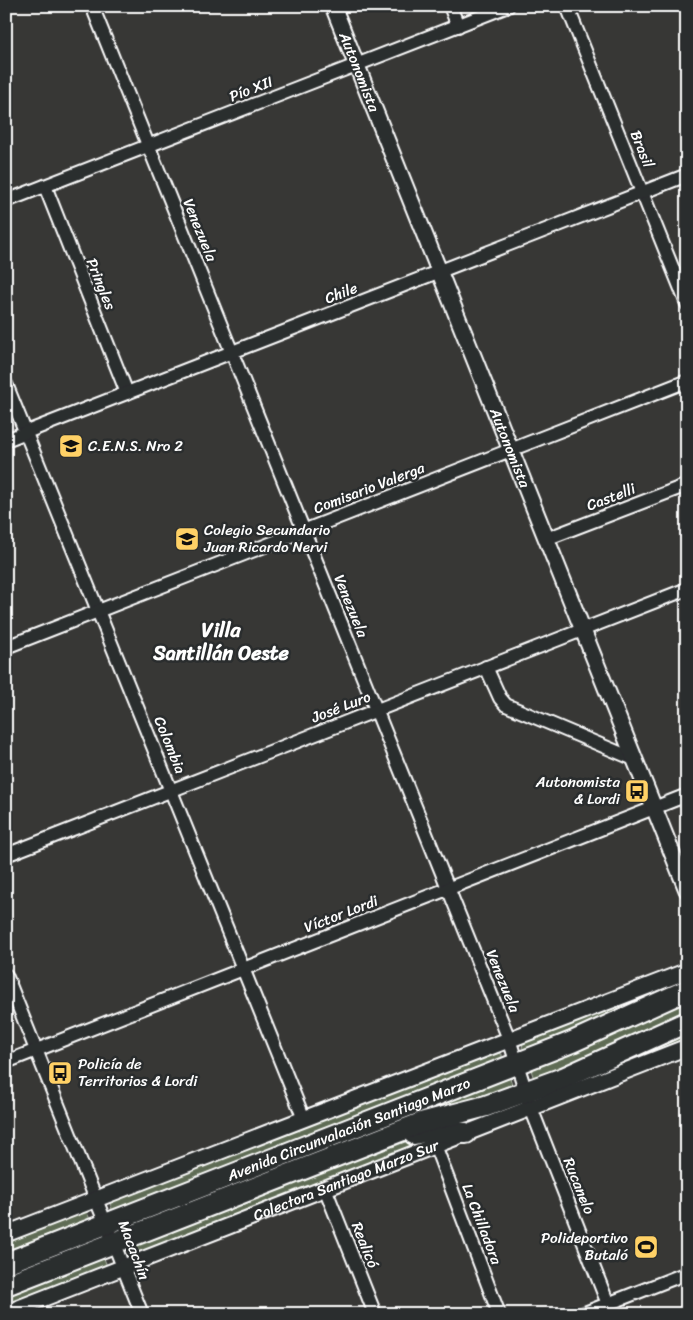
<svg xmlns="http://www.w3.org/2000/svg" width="693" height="1320" font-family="Sriracha,sans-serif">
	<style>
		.green { fill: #5f6c54; stroke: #afb6aa }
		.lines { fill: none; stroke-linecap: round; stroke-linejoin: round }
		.minor-casing { stroke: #fff; stroke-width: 16 }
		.tertiary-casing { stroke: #fff; stroke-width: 19 }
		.primary-casing { stroke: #fff; stroke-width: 24 }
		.minor { stroke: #2a2d2e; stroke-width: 12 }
		.tertiary { stroke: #2a2d2e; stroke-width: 15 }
		.primary { stroke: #2a2d2e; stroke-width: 20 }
		.labels { text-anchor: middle; stroke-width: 5; stroke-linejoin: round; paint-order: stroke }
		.street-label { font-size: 15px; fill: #fff; stroke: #2a2d2e }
		.poi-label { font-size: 15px; fill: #fff; stroke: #2a2d2e; text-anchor: start }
		.district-label { font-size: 20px; font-weight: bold; fill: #fff; stroke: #2a2d2e }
	</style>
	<rect width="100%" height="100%" fill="#373735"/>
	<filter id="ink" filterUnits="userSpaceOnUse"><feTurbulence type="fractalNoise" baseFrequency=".02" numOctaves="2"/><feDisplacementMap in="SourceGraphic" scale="10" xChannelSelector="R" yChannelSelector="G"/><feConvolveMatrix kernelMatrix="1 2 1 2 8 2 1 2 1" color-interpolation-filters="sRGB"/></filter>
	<g filter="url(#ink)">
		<g class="green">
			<path d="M680,982L606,1021L523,1050L522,1049L523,1042Z"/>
			<path d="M687,997V1016L577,1066L534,1079L530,1067Z"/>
			<path d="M687,1028V1042L565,1087Z"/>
			<path d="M496,1052L502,1054V1060L113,1213L109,1200Z"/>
			<path d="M509,1075L513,1087L122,1231L120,1227Z"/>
			<path d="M421,1136L439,1137L132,1257L127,1246L323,1167L371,1155Z"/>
			<path d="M86,1210L91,1222L6,1257V1240Z"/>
			<path d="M103,1256L107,1266L6,1307V1294Z"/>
		</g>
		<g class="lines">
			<defs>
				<g id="minor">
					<path d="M92,6L509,1039L531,1108L608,1304"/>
					<path d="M450,6L458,26"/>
					<path d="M567,6L687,304"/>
					<path d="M45,186L127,393"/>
					<path d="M6,201L508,6"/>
					<path d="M6,384L304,1119"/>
					<path d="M6,440L687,175"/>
					<path d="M546,539L687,485"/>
					<path d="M6,647L687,381"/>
					<path d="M486,667L500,698L506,705L634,759"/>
					<path d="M6,855L687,589"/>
					<path d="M6,975L142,1314"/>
					<path d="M6,1062L687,795"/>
					<path d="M435,1145L499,1314"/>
					<path d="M325,1188L375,1314"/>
					<path d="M582,1314L687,1273"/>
				</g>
				<g id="tertiary">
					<path id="s1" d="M333,6L687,890"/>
					<path d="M6,1234L687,971"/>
					<path id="s2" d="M6,1313L687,1047"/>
				</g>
				<g id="primary">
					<path d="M414,1134L429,1131L466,1133"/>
					<path id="s3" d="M6,1263L572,1042L687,990"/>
					<path d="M6,1285L421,1123L486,1106L563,1078L687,1022"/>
				</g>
			</defs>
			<use href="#minor" class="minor-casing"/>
			<use href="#tertiary" class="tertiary-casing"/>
			<use href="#primary" class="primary-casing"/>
			<use href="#minor" class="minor"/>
			<use href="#tertiary" class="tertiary"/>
			<use href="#primary" class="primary"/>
		</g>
	</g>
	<defs>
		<symbol id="school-square" viewBox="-11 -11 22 22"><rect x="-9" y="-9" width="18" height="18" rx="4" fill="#ffd166" stroke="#2a2d2e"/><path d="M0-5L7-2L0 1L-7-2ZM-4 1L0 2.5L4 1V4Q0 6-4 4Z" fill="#111"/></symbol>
		<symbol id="bus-square" viewBox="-11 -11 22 22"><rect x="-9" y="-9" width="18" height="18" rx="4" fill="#ffd166" stroke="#2a2d2e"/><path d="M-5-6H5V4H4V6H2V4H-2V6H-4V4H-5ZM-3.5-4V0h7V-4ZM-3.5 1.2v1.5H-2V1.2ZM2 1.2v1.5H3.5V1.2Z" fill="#111"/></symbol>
		<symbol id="stadium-square" viewBox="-11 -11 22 22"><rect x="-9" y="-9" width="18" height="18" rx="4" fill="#ffd166" stroke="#2a2d2e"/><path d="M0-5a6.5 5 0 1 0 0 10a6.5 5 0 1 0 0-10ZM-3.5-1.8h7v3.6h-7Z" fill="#111"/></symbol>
	</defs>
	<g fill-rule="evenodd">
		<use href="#school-square" x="57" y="432" width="28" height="28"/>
		<use href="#school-square" x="173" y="525" width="28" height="28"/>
		<use href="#bus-square" x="623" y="777" width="28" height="28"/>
		<use href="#bus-square" x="46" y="1059" width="28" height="28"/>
		<use href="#stadium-square" x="632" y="1233" width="28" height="28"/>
	</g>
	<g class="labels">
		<g class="street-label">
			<text dy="5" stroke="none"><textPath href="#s1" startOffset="71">Autonomista</textPath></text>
			<text transform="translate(251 89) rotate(-21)" y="5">Pío XII</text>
			<text transform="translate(642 149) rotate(68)" y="5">Brasil</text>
			<text transform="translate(200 230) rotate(68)" y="5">Venezuela</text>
			<text transform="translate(101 284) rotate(68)" y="5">Pringles</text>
			<text transform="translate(341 293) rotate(-21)" y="5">Chile</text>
			<text dy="5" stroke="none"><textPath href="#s1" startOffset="476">Autonomista</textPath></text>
			<text transform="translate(369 488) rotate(-21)" y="5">Comisario Valerga</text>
			<text transform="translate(611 497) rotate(-21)" y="5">Castelli</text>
			<text transform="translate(351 606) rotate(68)" y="5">Venezuela</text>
			<text transform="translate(341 707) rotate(-21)" y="5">José Luro</text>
			<text transform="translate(170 745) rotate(68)" y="5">Colombia</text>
			<text transform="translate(341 914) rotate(-21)" y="5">Víctor Lordi</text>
			<text transform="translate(503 981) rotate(68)" y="5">Venezuela</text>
			<text dy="5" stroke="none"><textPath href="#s3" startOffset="368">Avenida Circunvalación Santiago Marzo</textPath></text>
			<text dy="5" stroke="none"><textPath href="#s2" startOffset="365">Colectora Santiago Marzo Sur</textPath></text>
			<text transform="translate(579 1186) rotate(68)" y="5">Rucanelo</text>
			<text transform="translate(482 1224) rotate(69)" y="5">La Chilladora</text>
			<text transform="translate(365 1245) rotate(68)" y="5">Realicó</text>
			<text transform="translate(134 1250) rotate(69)" y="5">Macachín</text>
		</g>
		<g class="poi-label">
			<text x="88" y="451">C.E.N.S. Nro 2</text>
			<text x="204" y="535">Colegio Secundario<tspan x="204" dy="17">Juan Ricardo Nervi</tspan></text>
			<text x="620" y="787" text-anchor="end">Autonomista<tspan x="620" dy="17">&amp; Lordi</tspan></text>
			<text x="78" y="1069">Policía de<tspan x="78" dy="17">Territorios &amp; Lordi</tspan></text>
			<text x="628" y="1243" text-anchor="end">Polideportivo<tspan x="628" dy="17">Butaló</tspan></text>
		</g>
		<g class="district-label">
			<text x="221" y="637">Villa<tspan x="221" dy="23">Santillán Oeste</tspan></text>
		</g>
	</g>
	<rect width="693" height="1320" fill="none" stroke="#2a2d2e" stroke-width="25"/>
	<rect x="12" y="12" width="668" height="1295" fill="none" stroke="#fff" stroke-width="2" filter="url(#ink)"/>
</svg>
